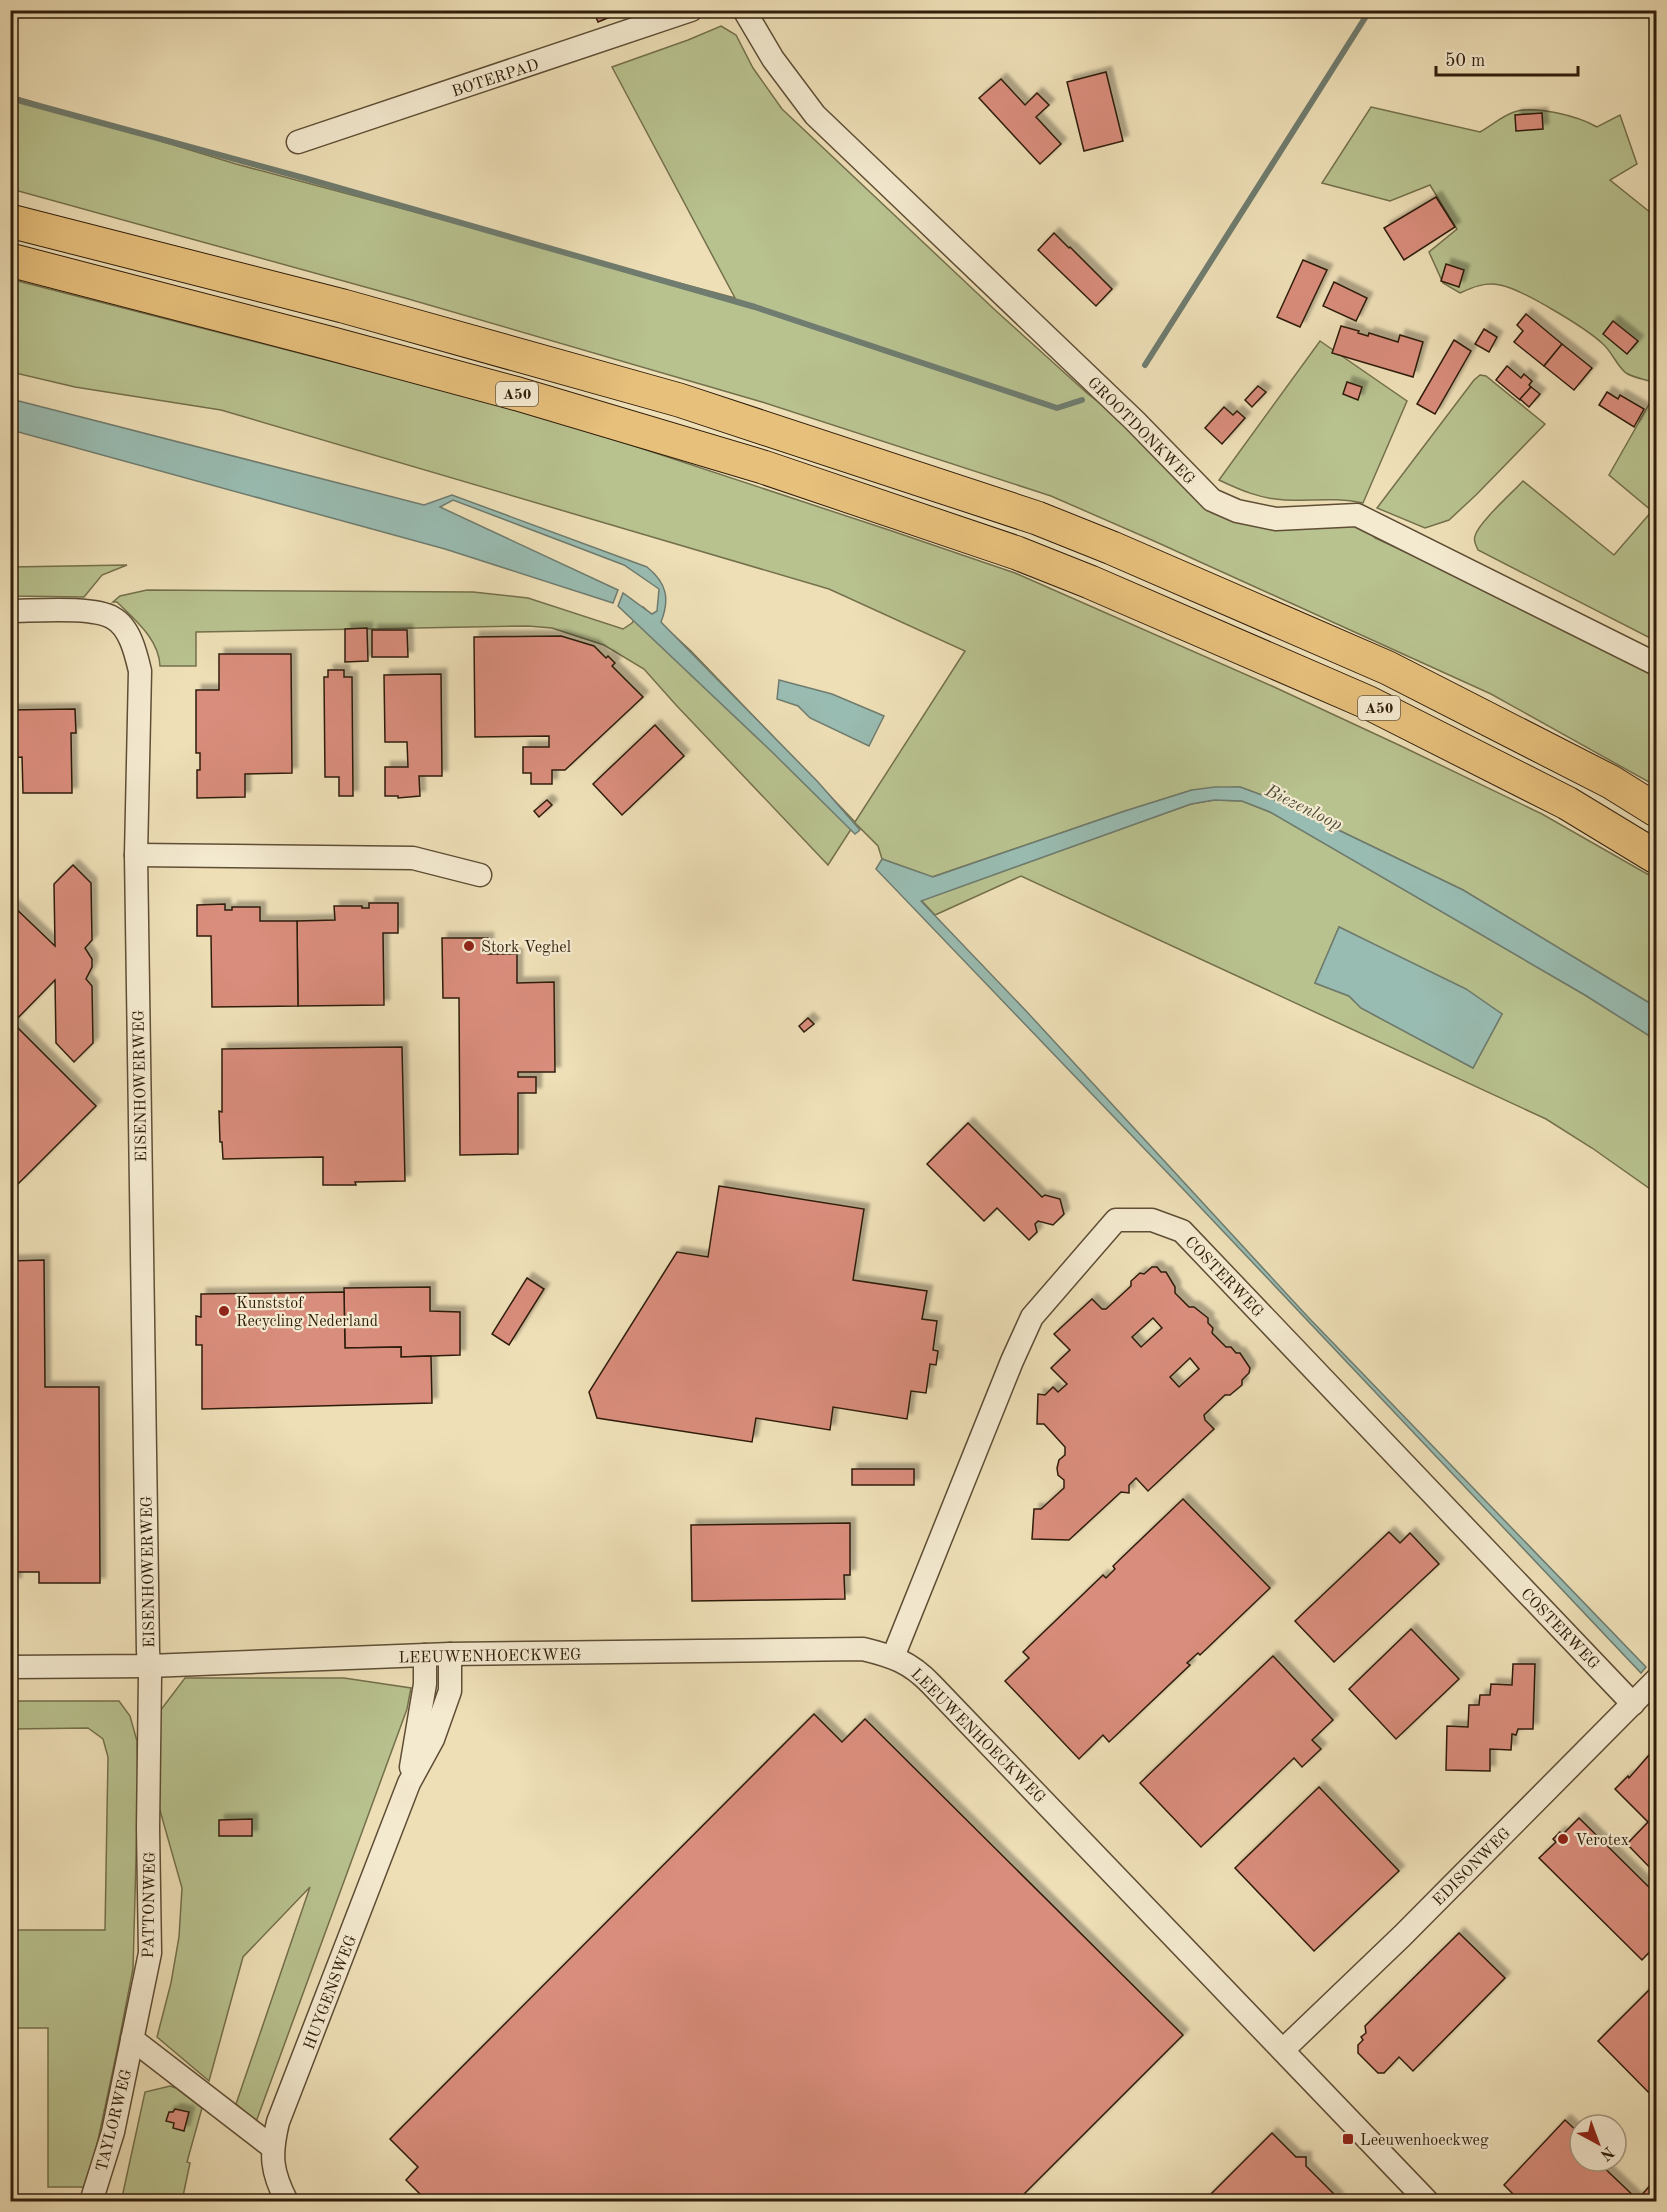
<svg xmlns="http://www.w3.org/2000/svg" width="1667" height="2212" font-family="'Old Standard TT',serif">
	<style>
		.green { fill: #b8c28f; stroke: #74704c; stroke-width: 1.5; fill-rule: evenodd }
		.water { fill: #99bcb2; stroke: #6f7c6f; stroke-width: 1.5 }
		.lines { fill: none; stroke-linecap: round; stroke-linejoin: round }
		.stream { stroke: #6f7c6f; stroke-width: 6 }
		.building { fill: #d98d7c; stroke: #2f1d0a; stroke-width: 1.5; fill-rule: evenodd; filter: url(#shadow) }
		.street-casing { stroke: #5f4e35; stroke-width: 25 }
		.highway-casing { stroke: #2f1d0a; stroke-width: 35 }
		.street { stroke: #f4ead0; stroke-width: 22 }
		.highway { stroke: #e7c07c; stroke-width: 33 }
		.poi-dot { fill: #8f2418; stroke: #f4ead0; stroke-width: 2 }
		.labels { text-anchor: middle; stroke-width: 4.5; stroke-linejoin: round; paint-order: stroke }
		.shield { fill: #f4ead0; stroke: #6a5a45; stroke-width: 1.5 }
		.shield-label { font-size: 15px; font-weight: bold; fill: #2f1d0a }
		.street-label { font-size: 16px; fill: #2f1d0a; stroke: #f4ead0 }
		.poi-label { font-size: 16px; fill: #2f1d0a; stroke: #f4ead0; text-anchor: start }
		.water-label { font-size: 18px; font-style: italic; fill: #4f4d3c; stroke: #f4ead0 }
	</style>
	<defs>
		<filter id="shadow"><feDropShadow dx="5.5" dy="-5.5" stdDeviation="1.5" flood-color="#0004"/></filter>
	</defs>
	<rect width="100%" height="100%" fill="#eedfb7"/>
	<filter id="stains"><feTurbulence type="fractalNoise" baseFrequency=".00333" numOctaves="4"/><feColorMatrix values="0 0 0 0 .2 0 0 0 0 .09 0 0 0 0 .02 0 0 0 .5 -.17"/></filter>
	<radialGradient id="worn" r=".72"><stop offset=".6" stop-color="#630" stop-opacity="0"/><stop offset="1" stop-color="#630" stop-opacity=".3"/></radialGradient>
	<g class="green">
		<path d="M721,26L736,35L753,68L782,109L995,310L1088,394L1139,433L1208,502L1343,522L1369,531L1375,538L1481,587L1656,676V786L1491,694L1154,541L1051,496L762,402L405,298L11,189L10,95L236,164L735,298L612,67L688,40Z"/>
		<path d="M1371,107L1480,132C1491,126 1502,116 1514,112C1535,105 1578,116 1597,127L1620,115L1637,164L1610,180L1656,217V383C1648,380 1634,378 1626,373C1617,366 1612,352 1603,344C1586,328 1522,289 1500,285C1485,282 1473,287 1460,293L1443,283L1429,252L1457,229L1430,185L1390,201L1322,183Z"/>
		<path d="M10,279L534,413L892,531L1015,573L1272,686L1401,746L1542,814L1656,879V1007L1463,890L1278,801L1240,787L1192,790L1122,812L932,877L882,859L878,846L855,823L828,865L676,705L644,669L604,645L552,628L528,626L196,632V666H160C159,639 135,620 117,602H113L120,596L147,590L473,592L528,598L623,629L632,623L643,607L691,651L855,822L965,651L829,589L221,410L75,387L11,372Z"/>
		<path d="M1320,341L1407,401L1363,503C1336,497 1312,501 1285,500C1261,499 1240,490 1219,480Z"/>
		<path d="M1480,375L1486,376L1545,424L1476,495L1449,520L1425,528L1377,508L1474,380Z"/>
		<path d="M1656,392V641L1478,550C1476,545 1473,541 1475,536C1478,523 1513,492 1523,481L1614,555L1652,511L1609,475Z"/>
		<path d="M127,565L102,575L84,597L11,596V567Z"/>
		<path d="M1214,800L1242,801L1270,812L1585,995L1656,1040V1193L1592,1148L1546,1119L1021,876L935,915L921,900L1191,804ZM1339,927L1396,956L1502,1014L1473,1068L1361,1008L1349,996L1315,983Z"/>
		<path d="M185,1678H344L411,1688L407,1709L256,2122L236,2104L310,1887L243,1957L209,2081L157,2037L171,1983L179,1937L182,1888L159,1807L160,1711Z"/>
		<path d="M10,1701H119L130,1716L137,1741L138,1785L133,1969L117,2051L88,2187H48V2028H11L10,1930H105L108,1757L103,1739L88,1728L11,1729Z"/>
		<path d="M170,2086L176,2088L202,2108L187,2162L190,2163L182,2201L121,2202L145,2092Z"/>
	</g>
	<g class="water">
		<path d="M11,399L424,505L452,495L647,567C667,583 670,599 661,622L818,782L860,830L855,834L771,751L618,606L623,593L652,614L657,611L659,589L624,565L453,500L440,507L618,590L613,603L445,549L11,430Z"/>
		<path d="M779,680L832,694L884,716L869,746L810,718L798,706L777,699Z"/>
		<path d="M1215,787H1240L1278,801L1463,890L1656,1007V1040L1585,995L1270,812L1242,801L1214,800L1191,804L921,901L1028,1013L1308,1317L1646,1667L1641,1673L1184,1190L876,869L882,859L933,877L1122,812L1192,790Z"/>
		<path d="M1339,927L1466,989L1502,1014L1473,1068L1361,1008L1349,996L1315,983Z"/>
	</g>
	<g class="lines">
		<g class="stream">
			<path d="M10,98L304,178L755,307L1057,408L1082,400"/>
			<path d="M1145,365L1370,10"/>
		</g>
	</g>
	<g class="building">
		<path d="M593,10H607L610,17L598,22Z"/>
		<path d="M1106,72L1123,141L1084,151L1067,82Z"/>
		<path d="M1001,79L1025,105L1037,93L1049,105L1036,117L1061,144L1040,164L979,98Z"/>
		<path d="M1542,113L1543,129L1516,131L1515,115Z"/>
		<path d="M1436,197L1455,227L1404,260L1384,228Z"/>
		<path d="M1054,233L1069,248L1070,247L1112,289L1096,306L1038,250Z"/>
		<path d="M1303,260L1327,270L1300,327L1277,317Z"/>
		<path d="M1446,264L1464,270L1459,287L1441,281Z"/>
		<path d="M1334,282L1367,298L1356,321L1323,306Z"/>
		<path d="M1526,314L1562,344L1544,366L1514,342L1523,331L1517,325Z"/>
		<path d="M1613,321L1638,341L1627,354L1603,334Z"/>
		<path d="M1341,326L1359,331L1358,333L1368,336L1369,333L1398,342L1400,335L1423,342L1413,377L1332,353Z"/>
		<path d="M1484,329L1497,337L1489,352L1475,344Z"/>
		<path d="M1454,340L1471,351L1435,414L1417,404Z"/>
		<path d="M1562,344L1592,368L1574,390L1544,366Z"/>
		<path d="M1507,366L1521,378L1524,374L1532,381L1529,385L1531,387L1520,400L1496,380Z"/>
		<path d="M1347,382L1362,387L1358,400L1343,394Z"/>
		<path d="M1258,386L1266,392L1252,407L1245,400Z"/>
		<path d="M1531,387L1540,394L1529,407L1520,399Z"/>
		<path d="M1607,392L1618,399L1620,395L1644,409L1634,427L1599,405Z"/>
		<path d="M1224,407L1233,415L1237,411L1245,418L1222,444L1205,428Z"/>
		<path d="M367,628L368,661L345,662V629Z"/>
		<path d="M372,630H407L408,657H372Z"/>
		<path d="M561,636L594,646L606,658L608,656L615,663L612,666L643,697L565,770H552V784H531V773H523V747H549V736L475,737L474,637Z"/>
		<path d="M219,654H291L292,773L245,774V797L197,798V770H200V753H196V690H219Z"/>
		<path d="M328,670H344V677H352L353,796H339V777H325L324,677H328Z"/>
		<path d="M441,674L442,776H419L420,796L398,798V796H385V767H408L407,742H385L384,675Z"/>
		<path d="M75,709L76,733H71L72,793H23L22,757L12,758L10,710Z"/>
		<path d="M655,725L684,756L622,815L593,784Z"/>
		<path d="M547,800L552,805L539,817L534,811Z"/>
		<path d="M73,865L91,883L92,940L85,948L92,959V967L86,979L92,986L93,1043L74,1062L56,1043L55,980L13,1023L96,1106L18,1184L10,1176V903L55,946L54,884Z"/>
		<path d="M369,903H398V933H383L384,1005L298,1006L297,921L335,920L334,906H362V908H369Z"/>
		<path d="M225,904V910H232V907H260V921H297L298,1006L212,1007L211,936H197V905Z"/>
		<path d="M442,938H488V954H517V983L554,982L555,1072H518V1077H536V1093H518V1154L460,1155L459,998H443Z"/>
		<path d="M808,1018L814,1024L804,1032L799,1026Z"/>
		<path d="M402,1047L405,1181L355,1182L356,1185H323V1157L223,1159L222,1142H220L219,1111L222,1112V1049Z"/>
		<path d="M968,1123L1042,1197L1045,1195L1060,1199L1064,1214L1053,1225L1038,1221L1035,1224L1037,1232L1029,1240L997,1208L984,1221L927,1164Z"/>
		<path d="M719,1186L864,1209L853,1280L927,1291L922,1319L937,1321L933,1350L938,1351L936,1365L930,1364L926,1393L911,1391L907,1419L833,1407L830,1430L756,1418L752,1442L597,1418L589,1392L677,1252L708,1257Z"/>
		<path d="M44,1260L45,1387H99L100,1583H39V1572H16V1583H10V1261Z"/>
		<path d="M1152,1267H1157L1161,1272H1166L1175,1287V1293L1189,1307H1194L1208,1318V1323L1213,1328L1212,1333L1226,1347H1231L1236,1353H1240L1250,1368L1249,1373L1242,1380V1385L1230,1395H1225L1204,1415L1205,1420L1214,1429L1148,1491L1136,1478L1129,1485V1493L1121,1492L1069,1540L1032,1539L1034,1509H1041L1064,1488V1480L1058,1475L1057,1468L1059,1460L1065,1455V1447L1044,1424H1037L1038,1394L1045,1395L1053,1387L1058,1392L1067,1384L1051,1368L1070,1350L1054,1334L1092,1299L1102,1309H1106L1131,1286V1281L1140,1273L1144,1274ZM1153,1318L1162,1328L1141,1347L1132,1337ZM1190,1358L1199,1369L1179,1387L1170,1377Z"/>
		<path d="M527,1278L544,1289L509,1345L492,1334Z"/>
		<path d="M430,1287V1311L460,1312V1355L401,1357V1347L345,1348L344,1288Z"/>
		<path d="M344,1292L345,1348L401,1347V1357L431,1356L432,1403L202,1409V1345H196V1316L201,1317V1294Z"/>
		<rect x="852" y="1469" width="62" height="16"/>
		<path d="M1183,1499L1270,1588L1200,1655L1198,1653L1187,1663L1190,1665L1109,1742L1103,1735L1079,1759L1005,1681L1029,1658L1023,1652L1103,1575L1106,1578L1115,1569L1113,1566Z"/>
		<path d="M850,1523V1575H844L845,1599L692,1601L691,1525Z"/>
		<path d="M1389,1532L1400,1543L1410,1533L1439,1564L1334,1662L1295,1621Z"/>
		<path d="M1411,1629L1459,1679L1396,1739L1349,1689Z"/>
		<path d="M1273,1656L1333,1720L1312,1740L1321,1749L1302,1767L1294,1758L1201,1847L1140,1783Z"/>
		<path d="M1513,1664H1535L1533,1729H1518L1516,1735L1512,1734L1511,1750L1490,1749V1771L1446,1770L1447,1726L1468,1727L1469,1705H1479L1480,1695H1490L1491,1684L1512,1685Z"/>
		<path d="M814,1714L842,1742L865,1719L1183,2035L1016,2202H428L406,2180L418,2167L390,2139Z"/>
		<path d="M1650,1754L1656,1761V1874L1627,1844L1648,1822L1615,1789L1628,1776L1629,1778Z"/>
		<path d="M1319,1787L1399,1871L1314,1951L1235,1868Z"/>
		<path d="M1579,1818L1656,1894V1945L1642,1960L1539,1858L1556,1842L1553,1839L1560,1832L1563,1834Z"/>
		<path d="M252,1819V1836H219V1820Z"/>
		<path d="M1459,1933L1505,1978L1413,2071L1399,2057L1384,2073H1378L1358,2053V2045L1363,2040L1361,2037L1366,2033L1365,2026Z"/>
		<path d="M1656,1983V2100L1598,2041Z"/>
		<path d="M175,2109L189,2112L184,2131L173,2128L174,2123L166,2121L169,2112H173Z"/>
		<path d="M1565,2120L1580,2134V2161H1597L1640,2202H1521L1504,2185Z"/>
		<path d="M1272,2133L1296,2157H1306V2166L1338,2198L1335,2202H1203Z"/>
		<path d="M1656,2179V2202H1640L1637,2200Z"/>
	</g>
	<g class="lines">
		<defs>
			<g id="street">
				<path d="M744,10L773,59L815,115L1135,421L1212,500L1237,511L1276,519L1357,515L1656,664"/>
				<path d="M298,142L691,10"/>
				<path d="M10,611C35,611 93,606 113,618C130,627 136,654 140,671L136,855L148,1651L150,1676L148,1828L150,1953L113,2132L91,2202"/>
				<path d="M136,855L413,858L480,875"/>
				<path d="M893,1657L1012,1361L1032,1317L1116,1220H1152L1182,1231L1633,1704"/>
				<path d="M10,1667L149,1666L450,1654L863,1649C892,1656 910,1662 931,1684L1428,2202"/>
				<path d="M411,1767L425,1684V1655"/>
				<path d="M132,2039L272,2147"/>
				<path d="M1283,2050L1402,1936L1656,1680"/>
				<path d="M287,2202C271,2171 270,2155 278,2122L409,1783L433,1739L450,1691V1654"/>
			</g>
			<g id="highway">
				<path d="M10,221L343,306L679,400L1037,518L1112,548L1388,668L1611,782L1656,810"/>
				<path d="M10,260L329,343L518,394L763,467L1017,553L1090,582L1369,703L1567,803L1656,857"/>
			</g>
		</defs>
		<use href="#street" class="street-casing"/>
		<use href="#highway" class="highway-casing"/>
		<use href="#street" class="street"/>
		<use href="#highway" class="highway"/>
	</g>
	<g class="poi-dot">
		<circle cx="469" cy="946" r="6"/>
		<circle cx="224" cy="1311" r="6"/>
		<circle cx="1563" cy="1839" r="6"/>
		<rect x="1342" y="2133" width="12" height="12" rx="3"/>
	</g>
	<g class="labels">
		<g class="shield">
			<rect x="496" y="382" width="42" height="24" rx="4.5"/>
			<rect x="1358" y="696" width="42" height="24" rx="4.5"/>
		</g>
		<g class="shield-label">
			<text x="517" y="399">A50</text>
			<text x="1379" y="713">A50</text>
		</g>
		<g class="street-label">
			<text transform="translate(495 77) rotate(-18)" y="6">BOTERPAD</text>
			<text transform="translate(1142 430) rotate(45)" y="6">GROOTDONKWEG</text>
			<text transform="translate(139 1086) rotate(-91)" y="6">EISENHOWERWEG</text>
			<text transform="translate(1225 1276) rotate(46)" y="6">COSTERWEG</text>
			<text transform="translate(147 1572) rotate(-91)" y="6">EISENHOWERWEG</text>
			<text transform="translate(1561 1628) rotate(46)" y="6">COSTERWEG</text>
			<text transform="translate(490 1655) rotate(-1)" y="6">LEEUWENHOECKWEG</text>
			<text transform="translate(979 1735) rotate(45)" y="6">LEEUWENHOECKWEG</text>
			<text transform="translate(1471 1866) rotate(-45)" y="6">EDISONWEG</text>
			<text transform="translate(148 1905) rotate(-89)" y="6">PATTONWEG</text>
			<text transform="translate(329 1992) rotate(-69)" y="6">HUYGENSWEG</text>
			<text transform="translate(113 2120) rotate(-76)" y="6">TAYLORWEG</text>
		</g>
		<g class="poi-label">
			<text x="481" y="952">Stork Veghel</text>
			<text x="236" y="1308">Kunststof<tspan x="236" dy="18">Recycling Nederland</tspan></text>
			<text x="1575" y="1845">Verotex</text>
			<text x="1360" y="2145">Leeuwenhoeckweg</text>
		</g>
		<g class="water-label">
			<text transform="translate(1304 807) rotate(26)" y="6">Biezenloop</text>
		</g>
	</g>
	<rect width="1667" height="2212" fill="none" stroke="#eedfb7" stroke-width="36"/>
	<rect x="12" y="12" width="1643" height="2188" fill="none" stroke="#2f1d0a" stroke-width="3"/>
	<rect x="18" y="18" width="1631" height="2176" fill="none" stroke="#2f1d0a" stroke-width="1.5"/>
	<g transform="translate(1598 2143) rotate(139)"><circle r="28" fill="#f4ead0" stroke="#a59881" stroke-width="1.5"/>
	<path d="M0-4.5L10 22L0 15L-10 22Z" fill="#8f2418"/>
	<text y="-9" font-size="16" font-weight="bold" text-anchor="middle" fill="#2f1d0a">N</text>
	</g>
	<path d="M1436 66v9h142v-9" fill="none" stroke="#2f1d0a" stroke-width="3"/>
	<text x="1445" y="66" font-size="18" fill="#2f1d0a" stroke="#f4ead0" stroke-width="4.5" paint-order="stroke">50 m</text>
	<rect width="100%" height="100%" filter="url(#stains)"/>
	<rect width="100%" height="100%" fill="url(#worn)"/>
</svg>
